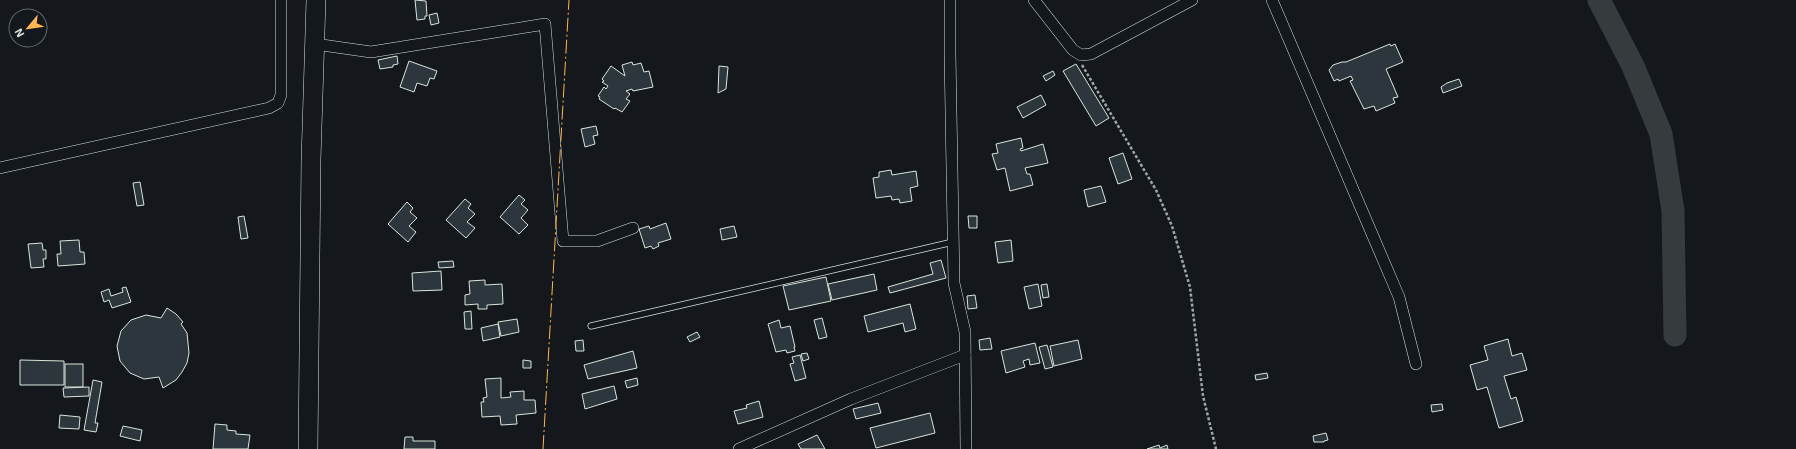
<svg xmlns="http://www.w3.org/2000/svg" width="1796" height="449" font-family="'Exo 2',sans-serif">
	<style>
		.lines { fill: none; stroke-linecap: round; stroke-linejoin: round }
		.river { stroke: #363b3e; stroke-width: 23 }
		.building { fill: #2c363c; stroke: #d8e6dc }
		.service-casing { stroke: #d8e6dc; stroke-width: 7 }
		.minor-casing { stroke: #d8e6dc; stroke-width: 12 }
		.trunk-casing { stroke: #d8e6dc; stroke-width: 20 }
		.path { stroke: #9da8a2; stroke-width: 2.5; stroke-dasharray: 3 2; stroke-linecap: butt }
		.service { stroke: #14181c; stroke-width: 5.5 }
		.minor { stroke: #14181c; stroke-width: 11 }
		.trunk { stroke: #14181c; stroke-width: 19 }
		.power { stroke: #ffb74d; stroke-width: 1; stroke-dasharray: 14 3 2 3; stroke-linecap: butt }
	</style>
	<rect width="100%" height="100%" fill="#14181c"/>
	<g class="lines">
		<path class="river" d="M1599,0L1633,66L1661,134L1673,211L1675,335"/>
	</g>
	<g class="building">
		<path d="M415,0L426,1L427,16H425V19L417,20Z"/>
		<path d="M437,13L439,23L431,25L429,15Z"/>
		<path d="M1390,44L1391,46L1395,44L1403,62L1386,69L1398,97L1393,98L1395,103L1376,111L1374,106L1364,109L1350,81L1353,80L1351,76L1339,81L1338,79L1334,81L1329,70L1333,65L1342,62H1346Z"/>
		<path d="M397,56L398,64L393,65V67L380,69L378,60Z"/>
		<path d="M409,61L437,71L434,79L430,78L427,86L417,83L414,92L400,87Z"/>
		<path d="M632,62L633,65L641,63L644,72L649,71L653,87L633,91L632,89L626,91L630,94L626,99L630,101L622,112L615,108L614,109L599,99L600,97L598,96L604,87L606,89L608,86L602,82L604,81L602,79L611,66L625,76L622,65Z"/>
		<path d="M1076,64L1109,118L1096,126L1063,71Z"/>
		<path d="M719,66L728,67L726,89L718,93Z"/>
		<path d="M1053,71L1055,75L1046,81L1043,76Z"/>
		<path d="M1459,79L1462,86L1443,93L1441,87L1447,83Z"/>
		<path d="M1041,95L1046,105L1023,118L1017,107Z"/>
		<path d="M596,126L598,135L593,136L595,144L585,147L581,129Z"/>
		<path d="M1021,138L1023,148L1020,149L1021,151L1043,144L1048,163L1025,168L1027,174H1030L1033,185L1010,191L1005,168L997,170L992,154L998,153L996,144Z"/>
		<path d="M1123,153L1132,179L1118,184L1109,158Z"/>
		<path d="M891,170L892,175L916,171L918,186L910,188L912,201L900,203L899,199L892,200L891,196L876,198L873,178L879,177V172Z"/>
		<path d="M140,182L144,205L137,206L133,183Z"/>
		<path d="M1101,186L1106,202L1088,207L1084,190Z"/>
		<path d="M519,195L525,200L521,204L528,210L521,218L528,225L519,234L500,217Z"/>
		<path d="M465,199L471,204L468,208L475,214L467,222L475,228L466,238L446,220Z"/>
		<path d="M407,202L413,208L410,212L417,218L409,226L416,232L408,242L388,224Z"/>
		<path d="M244,216L248,238L241,239L238,217Z"/>
		<path d="M968,216H977V228H969Z"/>
		<path d="M666,223L671,239L658,243L659,246L653,249L651,246L645,248L639,229L649,226L650,229Z"/>
		<path d="M734,226L737,237L722,240L720,229Z"/>
		<path d="M79,240L80,252H84L85,264L58,266L57,254H61L60,241Z"/>
		<path d="M1011,240L1013,261L998,263L995,242Z"/>
		<path d="M42,243L43,250H46V259H43L44,267L31,268L28,244Z"/>
		<path d="M941,260L946,278L890,293L888,287L933,274L930,263Z"/>
		<path d="M453,261L454,267L439,268L438,262Z"/>
		<path d="M441,271L442,290L413,291L412,273Z"/>
		<path d="M874,274L877,290L832,300L828,284Z"/>
		<path d="M826,277L831,301L789,310L783,286Z"/>
		<path d="M485,280V285L502,284L503,304L487,305V309H478V304L465,305V295L470,294L469,281Z"/>
		<path d="M1038,284L1042,306L1029,309L1024,287Z"/>
		<path d="M1047,284L1049,297L1043,298L1041,285Z"/>
		<path d="M126,287L131,302L112,308L109,300L104,302L101,292L109,289L111,296L123,292L122,288Z"/>
		<path d="M975,295L977,308L968,309L967,296Z"/>
		<path d="M910,304L916,329L905,332L903,323L868,332L864,316Z"/>
		<path d="M167,308L176,314L183,322L181,324L187,333L189,353L187,363L182,372L176,380L163,388L159,377L144,379L130,373L120,361L117,346L121,331L131,320L146,315L161,318Z"/>
		<path d="M471,311L472,329H465L464,312Z"/>
		<path d="M822,318L827,337L819,339L814,320Z"/>
		<path d="M517,319L519,332L501,336L498,322Z"/>
		<path d="M779,320L781,328L790,326L795,347H794L795,351L787,353L786,350L776,352L768,324Z"/>
		<path d="M498,324L500,337L483,341L481,328Z"/>
		<path d="M697,332L700,337L690,342L687,337Z"/>
		<path d="M990,338L992,349L980,350L979,340Z"/>
		<path d="M1508,339L1512,356L1522,353L1527,370L1504,376L1511,399L1516,397L1523,421L1499,428L1487,387L1477,390L1470,365L1488,360L1484,346Z"/>
		<path d="M583,340L584,351H576L575,341Z"/>
		<path d="M1078,340L1082,359L1054,366L1050,346Z"/>
		<path d="M1035,343L1040,363L1030,365L1029,359L1023,361L1025,367L1006,373L1001,351Z"/>
		<path d="M1047,345L1053,367L1045,369L1039,347Z"/>
		<path d="M633,351L637,368L588,379L584,365Z"/>
		<path d="M807,353L809,359L803,361L801,354Z"/>
		<path d="M800,355L806,378L795,381L790,364L794,363L792,357Z"/>
		<path d="M20,360L64,361V385H20Z"/>
		<path d="M523,360L531,361V368H523Z"/>
		<rect x="65" y="364" width="18" height="23"/>
		<path d="M1267,373L1268,378L1256,380L1255,375Z"/>
		<path d="M501,378V398L511,397L510,392L524,391V400H535L536,413L516,415L517,424L501,425L500,416L482,417L481,402H484L483,398L487,397L485,379Z"/>
		<path d="M637,378L638,385L627,388L625,381Z"/>
		<path d="M93,380L102,382L95,423H98L96,432L84,430Z"/>
		<path d="M614,386L617,399L585,409L582,394Z"/>
		<path d="M89,387V396L64,397L63,388Z"/>
		<path d="M759,401L763,417L738,424L734,411L747,408L746,405Z"/>
		<path d="M878,403L881,413L856,419L853,409Z"/>
		<path d="M1442,404L1443,410L1432,412L1431,405Z"/>
		<path d="M930,413L935,433L876,448L870,428Z"/>
		<path d="M60,415L80,417L79,429L59,428Z"/>
		<path d="M215,424L227,425V430L236,431V434L250,435L248,449H213Z"/>
		<path d="M123,426L142,430L140,441L120,436Z"/>
		<path d="M1326,433L1328,440L1324,441V442H1314L1313,436Z"/>
		<path d="M817,435L825,449H801L798,444Z"/>
		<path d="M405,437H413V441H435V449H404Z"/>
		<path d="M1159,445L1160,448L1167,445L1168,449H1147Z"/>
	</g>
	<g class="lines">
		<defs>
			<path id="service" d="M591,326L953,242"/>
			<g id="minor">
				<path d="M950,0V54L954,283L965,332L966,449"/>
				<path d="M1034,0L1073,50L1081,55L1091,54L1192,0"/>
				<path d="M1272,0L1399,297L1416,364"/>
				<path d="M315,44L371,52L545,24L563,241H597L633,228"/>
				<path d="M0,168L269,108L278,103L281,95V0"/>
				<path d="M739,449L851,399L965,355"/>
			</g>
			<path id="trunk" d="M308,449L311,160L316,0"/>
		</defs>
		<use href="#service" class="service-casing"/>
		<use href="#minor" class="minor-casing"/>
		<use href="#trunk" class="trunk-casing"/>
		<path class="path" d="M1082,65L1156,190L1172,226L1190,287L1203,396L1216,449"/>
		<use href="#service" class="service"/>
		<use href="#minor" class="minor"/>
		<use href="#trunk" class="trunk"/>
		<path class="power" d="M543,449L569,0"/>
	</g>
	<g transform="translate(28 28) rotate(241)"><circle r="19" fill="#14181c" stroke="#626a69"/>
	<path d="M0-3L7 15L0 10L-7 15Z" fill="#ffb74d"/>
	<text y="-6" font-size="11" font-weight="bold" text-anchor="middle" fill="#d8e6dc">N</text>
	</g>
</svg>
